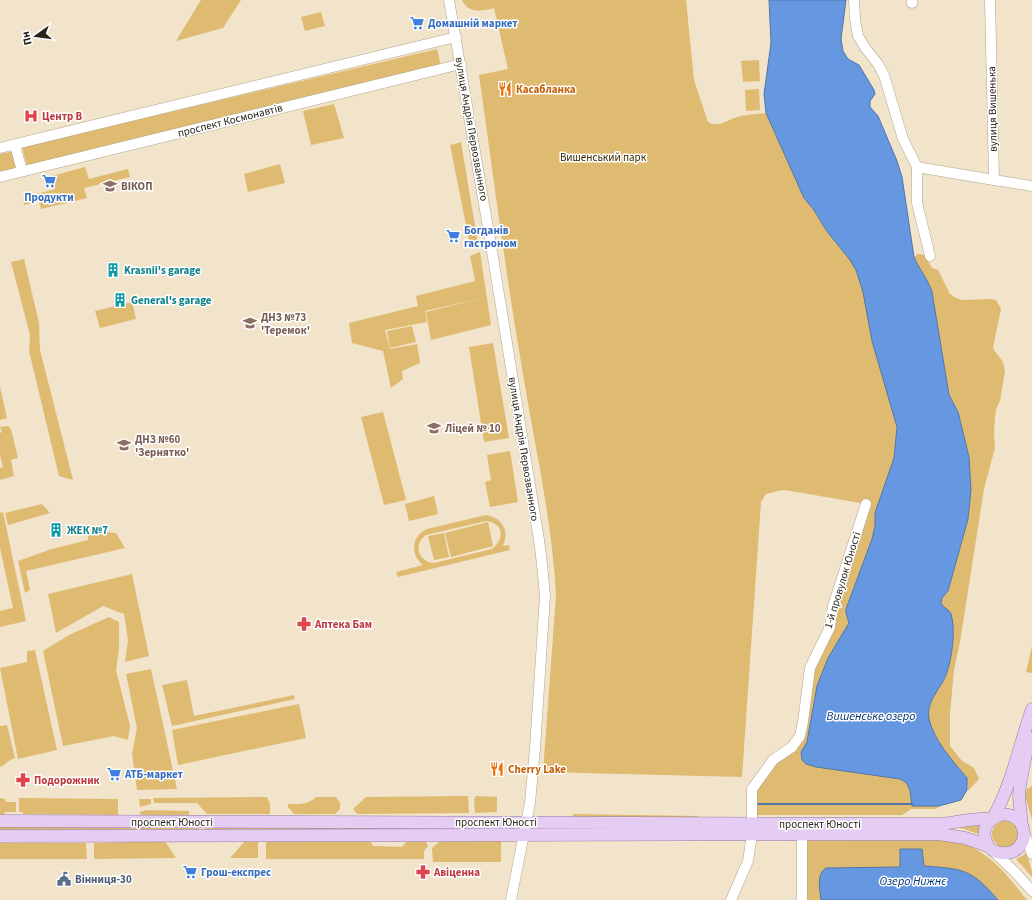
<svg xmlns="http://www.w3.org/2000/svg" width="1032" height="900" font-family="'Source Sans 3',sans-serif">
	<style>
		.green { fill: #dfba71; fill-rule: evenodd }
		.water { fill: #6698e1; stroke: #5375a5 }
		.lines { fill: none; stroke-linecap: round; stroke-linejoin: round }
		.stream { stroke: #5375a5; stroke-width: 2 }
		.minor-casing { stroke: #b1a58c; stroke-width: 11 }
		.major-casing { stroke: #967ba2; stroke-width: 13 }
		.minor { stroke: #fff; stroke-width: 10 }
		.major { stroke: #e4ccf3; stroke-width: 12 }
		.labels { text-anchor: middle; stroke-width: 3; stroke-linejoin: round; paint-order: stroke }
		.shop-label { font-size: 11px; font-weight: bold; fill: #366cbe; stroke: #fff; text-anchor: start }
		.food-label { font-size: 11px; font-weight: bold; fill: #c56008; stroke: #fff; text-anchor: start }
		.street-label { font-size: 11px; fill: #282319; stroke: #fff }
		.health-label { font-size: 11px; font-weight: bold; fill: #be3a42; stroke: #fff; text-anchor: start }
		.park-label { font-size: 11px; fill: #372600; stroke: #fff }
		.education-label { font-size: 11px; font-weight: bold; fill: #785e54; stroke: #fff; text-anchor: start }
		.culture-label { font-size: 11px; font-weight: bold; fill: #0d838f; stroke: #fff; text-anchor: start }
		.service-label { font-size: 11px; font-weight: bold; fill: #4e5e75; stroke: #fff; text-anchor: start }
		.water-label { font-size: 12px; font-style: italic; fill: #033575; stroke: #fff }
	</style>
	<rect width="100%" height="100%" fill="#f1e4ca"/>
	<g class="green">
		<path d="M201,0H241L223,28L176,41Z"/>
		<path d="M462,0H686L694,80L708,122C718,129 730,118 741,116C749,114 758,114 766,113L804,198L814,210L826,230L850,260L856,270L863,292L872,341L896,422L897,432L894,458L875,513V526L872,539L846,609V613L849,623L846,629L900,779L906,782L909,786L924,787L939,806L936,809H911L902,815H752V789L795,744L808,676L824,638L866,504L791,491L782,490L766,494L761,502L742,777L543,772L556,595C552,518 534,443 522,368C505,271 493,172 479,75L508,69L494,8C482,11 468,14 462,0Z"/>
		<path d="M321,12L325,26L305,31L301,17Z"/>
		<path d="M437,49L441,66L27,166L22,147Z"/>
		<path d="M759,60L760,81L743,82L741,61Z"/>
		<path d="M759,89L760,110L746,111L745,90Z"/>
		<path d="M334,104L344,138L311,145L303,111Z"/>
		<path d="M461,142L478,244L473,240H469L450,145Z"/>
		<path d="M14,151L19,169L0,174V154Z"/>
		<path d="M280,164L285,183L248,192L244,174Z"/>
		<path d="M85,167L89,179L128,169L130,177L84,188L87,198L41,209L39,201L24,205L23,198L55,189L52,176Z"/>
		<path d="M480,252L491,325L431,340L426,312L483,298L425,311L427,322L385,330L390,349L417,344L420,363L402,371L403,379L391,388L383,351L352,343L349,323L418,306L416,296L475,281L470,256Z"/>
		<path d="M918,254L925,255L932,268L938,270L950,294L956,298L962,300L992,299L996,300L1001,309L993,347L994,350L1003,362L1005,371L1000,401L996,409L995,417L994,433L995,448L984,489L960,642L954,670L950,713V746L962,761L974,768L979,779L968,791L967,778C953,761 934,741 929,719C926,701 940,690 946,675C952,659 956,630 951,614C949,610 943,608 941,603L942,598L948,591L968,519L971,490L969,457L958,412L949,395L932,292C928,279 919,269 914,257Z"/>
		<path d="M24,259L39,323L40,350L73,480L59,476L29,351L30,335L11,262Z"/>
		<path d="M132,302L136,319L100,328L95,311Z"/>
		<path d="M412,326L416,342L390,348L387,331Z"/>
		<path d="M493,343L509,438L484,442L469,347Z"/>
		<path d="M0,387L7,418L0,420Z"/>
		<path d="M383,412L406,500L384,505L361,417Z"/>
		<path d="M8,426L11,429L18,458L11,460L14,476L0,480V468L3,467L0,455V433L2,432L0,427Z"/>
		<path d="M510,451L518,502L490,507L485,482L491,480L487,455Z"/>
		<path d="M434,496L438,514L409,521L405,504Z"/>
		<path d="M42,504L50,513L8,525L5,513Z"/>
		<path d="M3,512L26,621L0,627V611L13,608L0,548V513Z"/>
		<path d="M486,515C502,518 510,530 503,546L509,545L510,550L398,577L396,572L423,565C410,555 411,536 427,529ZM486,521C504,523 505,539 492,549L434,563C418,562 413,544 426,535Z"/>
		<path d="M488,522L493,546L451,557L445,533Z"/>
		<path d="M97,531L116,533L125,548L26,571L30,590L25,593L18,561L52,549L88,540V532Z"/>
		<path d="M444,533L449,557L434,560L428,536Z"/>
		<path d="M132,574L149,656L125,662L128,640L124,614L103,606L56,633L48,594Z"/>
		<path d="M109,617L119,622V649L116,670L130,726L128,740L114,736L63,746L43,651L69,635Z"/>
		<path d="M1032,646V673L1026,672Z"/>
		<path d="M35,650L57,750L18,759L0,668L27,662V651Z"/>
		<path d="M151,669L177,789L137,790L132,754L137,728L126,674Z"/>
		<path d="M187,680L194,716L294,695L295,699L172,726L162,685Z"/>
		<path d="M299,704L306,738L178,765L172,730Z"/>
		<path d="M7,725L15,758C6,761 8,764 0,767V726Z"/>
		<path d="M1032,786V820L1025,795L1027,789Z"/>
		<path d="M468,796L469,813L357,814L353,809L366,797Z"/>
		<path d="M476,796L497,797V812L475,813L474,799Z"/>
		<path d="M267,797L270,804V814H207L197,803H154L153,798Z"/>
		<path d="M316,797H336L340,803V809L335,814H294L288,807V804C299,804 308,805 316,797Z"/>
		<path d="M0,798L5,799L6,802H16V812H5L4,815H0Z"/>
		<path d="M19,798L118,799V815L23,814V812H19Z"/>
		<path d="M139,799H151V804L140,807Z"/>
		<path d="M147,810L189,811V815H141L140,812Z"/>
		<path d="M573,814L699,816L682,824L573,823Z"/>
		<circle cx="1005" cy="834" r="13"/>
		<path d="M980,824L978,834L961,828Z"/>
		<path d="M497,826V830L341,831V827Z"/>
		<rect x="0" y="827" width="199" height="4"/>
		<path d="M205,827H335V831H206Z"/>
		<path d="M802,840H946C953,841 961,842 967,845C994,856 1010,879 1027,900H998C971,869 963,868 923,866L922,849H900V867L826,868L820,877L821,900H802Z"/>
		<path d="M165,841L176,858L94,859V843Z"/>
		<path d="M245,841H258V858H230Z"/>
		<path d="M501,841V862H433L432,848L439,842Z"/>
		<path d="M266,842H371L373,846L402,847L406,842H426L428,846L424,851V859H266Z"/>
		<path d="M0,843H86L87,859H0Z"/>
		<path d="M1026,851L1032,872V877L1016,859L1024,855Z"/>
	</g>
	<g class="water">
		<path d="M769,0H846L841,39L843,51L848,59L859,65L874,90L875,94L870,101V107L878,116L897,161L902,177L914,257C919,269 928,279 932,292L949,395L958,412L969,457L971,490L968,519L948,591L942,598L941,603C943,608 949,609 951,614C956,630 952,659 946,675C940,690 926,701 929,719C934,741 953,761 967,778V790L961,800L939,806H912C910,795 912,784 900,779L816,767L806,764L802,760L801,752L807,742L817,686L828,658L849,623L846,613V609L872,539L875,526V513L894,458L897,427L872,341L863,292L856,270L850,260L826,230L814,210L804,198L766,113L764,94L771,43Z"/>
		<path d="M900,849H922L924,866C964,869 971,869 998,900H821C820,890 816,874 826,868L900,867Z"/>
	</g>
	<g class="lines">
		<path class="stream" d="M756,804H912"/>
		<defs>
			<g id="minor">
				<path d="M449,0L491,245L539,540L542,564L545,596L535,748L530,803L511,900"/>
				<path d="M854,0L855,19L858,36L866,49L878,64L884,75L903,139L917,167L994,180"/>
				<path d="M990,0L994,180L1032,186"/>
				<path d="M912,3V0"/>
				<path d="M15,145L22,171"/>
				<path d="M0,148L456,37"/>
				<path d="M917,167V203L930,256"/>
				<path d="M0,177L461,64"/>
				<path d="M802,834V900"/>
				<path d="M1025,835L1032,854"/>
				<path d="M992,850L1017,874L1032,891"/>
				<path d="M731,900L748,861L752,834V789L773,760L792,747L800,736L803,722L810,668L830,627L833,606L866,504"/>
			</g>
			<g id="major">
				<path d="M993,818C1012,784 1019,746 1032,709"/>
				<path d="M0,821L939,824C957,823 974,817 992,819"/>
				<path d="M1022,826L1019,797L1020,785L1029,738"/>
				<path d="M0,836L939,834L965,838L988,846"/>
				<path d="M988,846C972,817 1015,802 1023,828C1024,833 1025,836 1023,840C1018,854 1004,856 992,850"/>
			</g>
		</defs>
		<use href="#minor" class="minor-casing"/>
		<use href="#major" class="major-casing"/>
		<use href="#minor" class="minor"/>
		<use href="#major" class="major"/>
	</g>
	<defs>
		<symbol id="supermarket-bare" viewBox="-9 -9 18 18"><path d="M-6-5.5h2.5l.6 2H6L4.5 2H-2.5L-4.4-4H-6ZM-1.5 3.2a1.3 1.3 0 1 0 .1 0ZM3 3.2a1.3 1.3 0 1 0 .1 0Z" fill="#3f7fe0" stroke="#fff" stroke-width="2.5" paint-order="stroke"/></symbol>
		<symbol id="restaurant-bare" viewBox="-9 -9 18 18"><path d="M-5-6h1v4h1v-4h1v4h1v-4h1v5L-1.5 .5V6h-2V.5L-5-1ZM5-6V6H3V1.5H1.5Q1.5-4 5-6Z" fill="#e8710a" stroke="#fff" stroke-width="2.5" paint-order="stroke"/></symbol>
		<symbol id="hospital-bare" viewBox="-9 -9 18 18"><path d="M-5-5h3v3.5h4V-5h3V5h-3V1.5h-4V5h-3Z" fill="#e0444e" stroke="#fff" stroke-width="2.5" paint-order="stroke"/></symbol>
		<symbol id="university-bare" viewBox="-9 -9 18 18"><path d="M0-5L7-2L0 1L-7-2ZM-4 1L0 2.5L4 1V4Q0 6-4 4Z" fill="#8d6e63" stroke="#fff" stroke-width="2.5" paint-order="stroke"/></symbol>
		<symbol id="building-bare" viewBox="-9 -9 18 18"><path d="M-4-6H4V6H1V3H-1V6H-4ZM-2.5-4.3h1.7v1.8h-1.7ZM.8-4.3h1.7v1.8H.8ZM-2.5-1h1.7V.8h-1.7ZM.8-1h1.7V.8H.8Z" fill="#0f9aa8" stroke="#fff" stroke-width="2.5" paint-order="stroke"/></symbol>
		<symbol id="school-bare" viewBox="-9 -9 18 18"><path d="M0-5L7-2L0 1L-7-2ZM-4 1L0 2.5L4 1V4Q0 6-4 4Z" fill="#8d6e63" stroke="#fff" stroke-width="2.5" paint-order="stroke"/></symbol>
		<symbol id="pharmacy-bare" viewBox="-9 -9 18 18"><path d="M-2-6h4v4h4v4h-4v4h-4v-4h-4v-4h4Z" fill="#e0444e" stroke="#fff" stroke-width="2.5" paint-order="stroke"/></symbol>
		<symbol id="civic-bare" viewBox="-9 -9 18 18"><path d="M-.6-6.5H3V-4.5H.6V-3L4-1V1h2V6H-6V1h2V-1L-.6-3ZM-1.2 2.5V6h2.4V2.5Z" fill="#5c6f8a" stroke="#fff" stroke-width="2.5" paint-order="stroke"/></symbol>
	</defs>
	<g fill-rule="evenodd">
		<use href="#supermarket-bare" x="407" y="13" width="20" height="20"/>
		<use href="#restaurant-bare" x="495" y="79" width="20" height="20"/>
		<use href="#hospital-bare" x="21" y="106" width="20" height="20"/>
		<use href="#supermarket-bare" x="39" y="171" width="20" height="20"/>
		<use href="#university-bare" x="100" y="176" width="20" height="20"/>
		<use href="#supermarket-bare" x="443" y="226" width="20" height="20"/>
		<use href="#building-bare" x="103" y="260" width="20" height="20"/>
		<use href="#building-bare" x="110" y="290" width="20" height="20"/>
		<use href="#school-bare" x="240" y="313" width="20" height="20"/>
		<use href="#school-bare" x="424" y="418" width="20" height="20"/>
		<use href="#school-bare" x="114" y="435" width="20" height="20"/>
		<use href="#building-bare" x="46" y="520" width="20" height="20"/>
		<use href="#pharmacy-bare" x="294" y="614" width="20" height="20"/>
		<use href="#restaurant-bare" x="487" y="759" width="20" height="20"/>
		<use href="#supermarket-bare" x="104" y="764" width="20" height="20"/>
		<use href="#pharmacy-bare" x="13" y="770" width="20" height="20"/>
		<use href="#supermarket-bare" x="180" y="862" width="20" height="20"/>
		<use href="#pharmacy-bare" x="413" y="862" width="20" height="20"/>
		<use href="#civic-bare" x="54" y="869" width="20" height="20"/>
	</g>
	<g class="labels">
		<g class="shop-label">
			<text x="428" y="27">Домашній маркет</text>
			<text x="49" y="201" text-anchor="middle">Продукти</text>
			<text x="464" y="234">Богданів<tspan x="464" dy="13">гастроном</tspan></text>
			<text x="125" y="778">АТБ-маркет</text>
			<text x="201" y="876">Грош-експрес</text>
		</g>
		<g class="food-label">
			<text x="516" y="93">Касабланка</text>
			<text x="508" y="773">Cherry Lake</text>
		</g>
		<g class="street-label">
			<text transform="translate(992 109) rotate(-91)" y="4">вулиця Вишенька</text>
			<text transform="translate(230 120) rotate(-14)" y="4">проспект Космонавтів</text>
			<text transform="translate(472 129) rotate(80)" y="4">вулиця Андрія Первозванного</text>
			<text transform="translate(524 449) rotate(81)" y="4">вулиця Андрія Первозванного</text>
			<text transform="translate(842 580) rotate(-73)" y="4">1-й провулок Юності</text>
			<text x="172" y="826">проспект Юності</text>
			<text x="496" y="826">проспект Юності</text>
			<text x="820" y="828">проспект Юності</text>
		</g>
		<g class="health-label">
			<text x="42" y="120">Центр В</text>
			<text x="315" y="628">Аптека Бам</text>
			<text x="34" y="784">Подорожник</text>
			<text x="434" y="876">Авіценна</text>
		</g>
		<g class="park-label">
			<text x="603" y="161">Вишенський парк</text>
		</g>
		<g class="education-label">
			<text x="121" y="190">ВІКОП</text>
			<text x="261" y="321">ДНЗ №73<tspan x="261" dy="13">'Теремок'</tspan></text>
			<text x="445" y="432">Ліцей № 10</text>
			<text x="135" y="443">ДНЗ №60<tspan x="135" dy="13">'Зернятко'</tspan></text>
		</g>
		<g class="culture-label">
			<text x="124" y="274">Krasnii's garage</text>
			<text x="131" y="304">General's garage</text>
			<text x="67" y="534">ЖЕК №7</text>
		</g>
		<g class="service-label">
			<text x="75" y="883">Вінниця-30</text>
		</g>
		<g class="water-label">
			<text x="871" y="720">Вишенське озеро</text>
			<text x="913" y="885">Озеро Нижнє</text>
		</g>
	</g>
	<g transform="translate(36 36) rotate(256)" stroke="#ffffff" stroke-width="3" paint-order="stroke">
	<path d="M0-3L7 15L0 10L-7 15Z" fill="#282319"/>
	<text y="-6" font-size="11" font-weight="bold" text-anchor="middle" fill="#282319">Пн</text>
	</g>
</svg>
